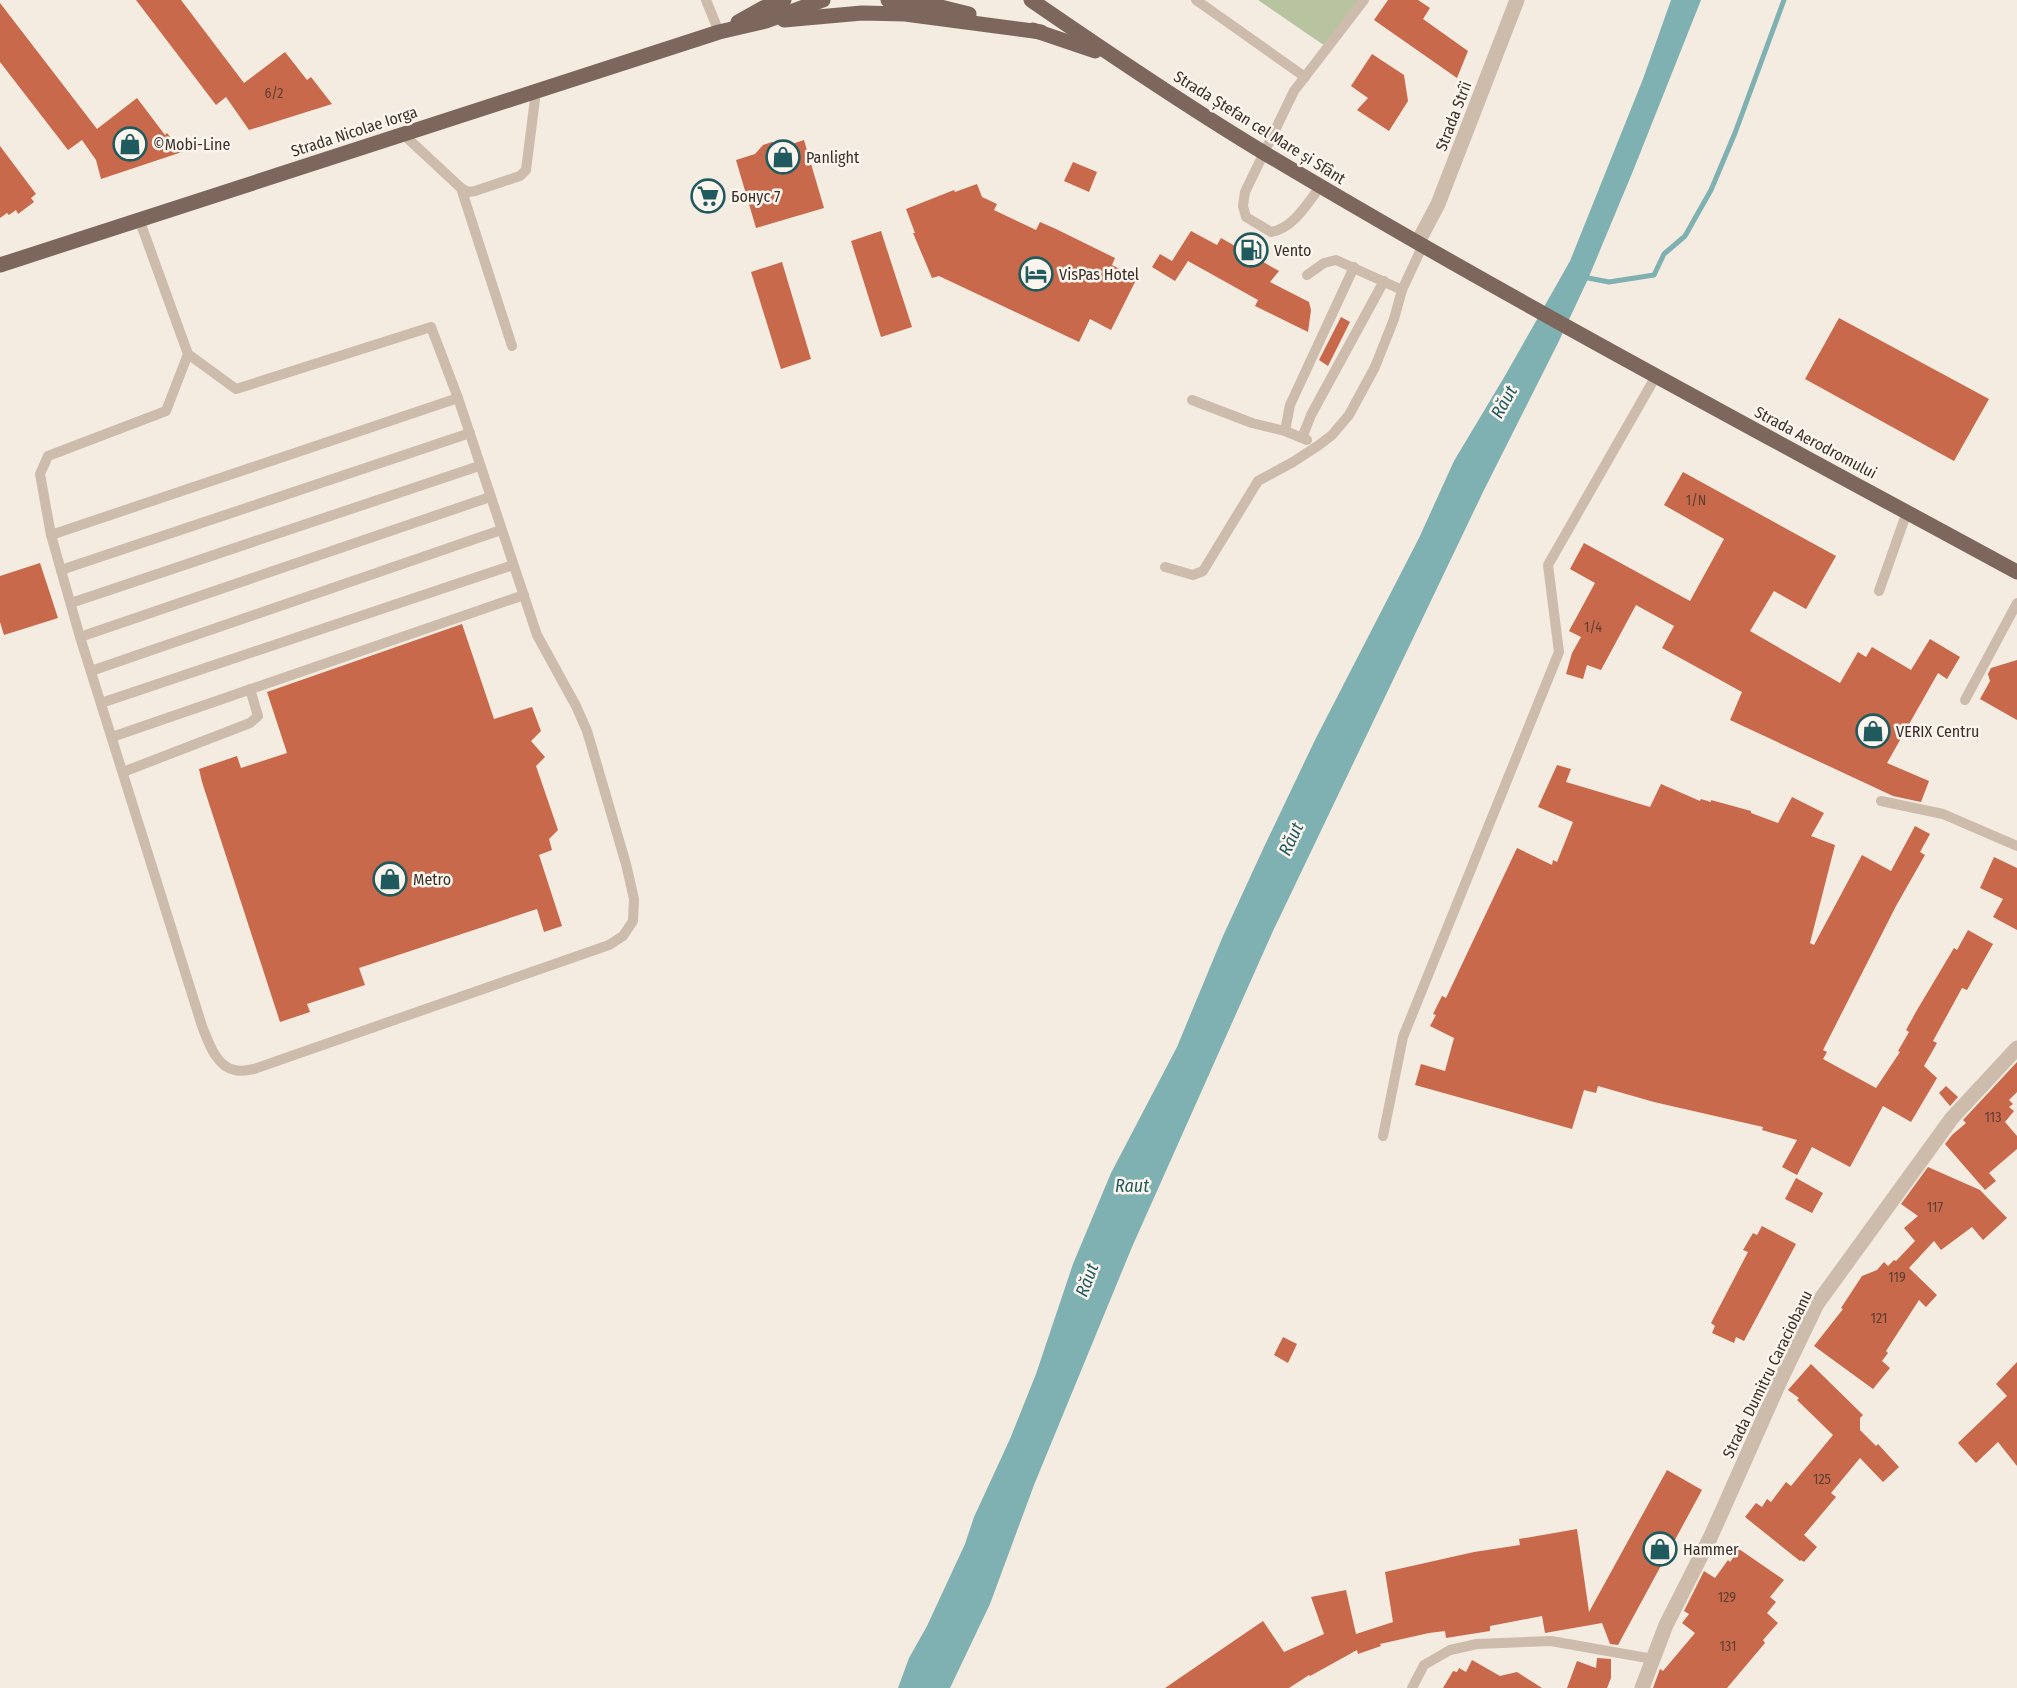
<svg xmlns="http://www.w3.org/2000/svg" width="2017" height="1688" font-family="'Fira Sans Condensed',sans-serif">
	<style>
		.green { fill: #b8c4a0 }
		.water { fill: #7fb0b2 }
		.lines { fill: none; stroke-linecap: round; stroke-linejoin: round }
		.stream { stroke: #7fb0b2; stroke-width: 5 }
		.building { fill: #c8694b }
		.service { stroke: #cdbbac; stroke-width: 10 }
		.minor { stroke: #cdbbac; stroke-width: 15 }
		.primary { stroke: #7d675c; stroke-width: 15 }
		.labels { text-anchor: middle; stroke-width: 5; stroke-linejoin: round; paint-order: stroke }
		.number-label { font-size: 14px; fill: #5e3e33 }
		.street-label { font-size: 16px; fill: #3b302b; stroke: #fbf5ee }
		.poi-label { font-size: 16px; fill: #3b302b; stroke: #fbf5ee; text-anchor: start }
		.water-label { font-size: 18px; font-style: italic; fill: #1f5a5e; stroke: #fbf5ee }
	</style>
	<rect width="100%" height="100%" fill="#f4ebe1"/>
	<path class="green" d="M1258,0H1367L1328,48Z"/>
	<path class="water" d="M1671,0H1701L1633,171L1588,279L1558,343L1483,492L1273,931L1132,1247L1034,1485L990,1604L950,1688H898L909,1658L927,1626L965,1544L974,1517L1010,1439L1036,1374L1073,1264L1111,1173L1177,1047L1223,936L1264,847L1315,740L1419,538L1454,461L1506,374L1570,261L1643,79Z"/>
	<g class="lines">
		<path class="stream" d="M1583,277L1609,282L1654,275L1664,254L1685,236L1711,190L1735,133L1784,0"/>
	</g>
	<g class="building">
		<path d="M136,0H181L244,83L285,52L307,80L311,77L332,104L249,130L226,97L216,105Z"/>
		<path d="M1388,0H1418L1430,8L1423,19L1468,51L1457,78L1374,20Z"/>
		<path d="M0,3L97,129L137,98L165,135L167,133L182,152L101,179L96,160L82,140L68,150L0,62Z"/>
		<path d="M1372,54L1404,75L1408,101L1389,131L1357,110L1368,98L1351,86Z"/>
		<path d="M804,140L824,208L756,228L736,160L755,154L763,145L772,142L782,143L786,146Z"/>
		<path d="M0,146L36,194L31,198L34,202L18,214L16,210L9,215L7,213L0,218Z"/>
		<path d="M1073,162L1097,172L1089,192L1064,181Z"/>
		<path d="M977,184L982,197L997,204L994,210L1036,230L1040,222L1056,229L1115,258L1112,265L1137,278L1111,330L1090,319L1079,342L939,276L932,278L913,233H915L906,209L954,190L955,192Z"/>
		<path d="M881,231L912,327L881,337L851,241Z"/>
		<path d="M1191,231L1217,245L1221,238L1279,271L1270,282L1309,302L1311,310L1308,332L1255,306L1258,300L1188,261L1175,281L1152,267L1160,254L1172,261Z"/>
		<path d="M782,262L811,359L781,369L751,272Z"/>
		<path d="M1341,317L1350,322L1328,366L1319,360Z"/>
		<path d="M1839,318L1989,399L1954,461L1805,379Z"/>
		<path d="M1683,472L1836,556L1806,609L1774,591L1750,631L1840,683L1858,652L1866,657L1872,647L1911,670L1930,639L1960,657L1947,679L1938,673L1887,763L1929,781L1921,802L1893,796L1730,720L1742,692L1662,648L1674,626L1636,605L1601,670L1587,665L1583,679L1566,674L1572,653L1581,637L1569,631L1595,583L1570,569L1584,543L1690,601L1724,539L1664,505Z"/>
		<path d="M40,563L58,618L4,635L0,622V576Z"/>
		<path d="M462,624L494,719L532,707L541,731L531,741L545,757L536,766L558,830L549,839L552,850L539,855L562,926L544,932L537,909L359,968L365,985L307,1004L310,1012L280,1022L202,782L199,769L237,756L241,768L287,753L267,692Z"/>
		<path d="M2017,660V720L1980,699L1990,681L1988,674L1991,668Z"/>
		<path d="M1557,765L1571,769L1566,782L1650,807L1661,784L1700,801L1701,799L1711,802V800L1751,811V813L1778,823L1792,797L1824,813L1811,836L1835,845L1810,943L1814,945L1862,855L1891,871L1915,826L1930,834L1920,852L1925,855L1896,906L1823,1050L1827,1052L1823,1059L1876,1088L1900,1052L1898,1051L1909,1032L1906,1030L1917,1010L1954,948L1957,950L1968,930L1993,944L1967,990L1962,988L1933,1041L1937,1043L1924,1066L1937,1078L1911,1122L1883,1106L1850,1167L1812,1147L1797,1175L1782,1167L1797,1140L1762,1130L1763,1127L1654,1102L1598,1086L1596,1093L1584,1090L1572,1129L1415,1085L1421,1064L1445,1071L1454,1038L1430,1026L1436,1015L1433,1014L1442,996L1446,998L1517,848L1552,865L1553,860L1557,862L1573,822L1538,807Z"/>
		<path d="M1994,857L2017,868V930L1993,917L2003,899L1980,888Z"/>
		<path d="M2017,1062V1092L2009,1100L2013,1104L2009,1107L2014,1111L2005,1122L2017,1136V1149L1989,1173L1996,1181L1985,1190L1945,1144L1952,1135L1966,1123L1963,1120Z"/>
		<path d="M1946,1086L1958,1097L1950,1106L1939,1093Z"/>
		<path d="M1928,1167L1980,1190L2007,1218L1983,1240L1972,1227L1941,1250L1934,1241L1909,1268L1937,1295L1926,1307L1919,1300L1886,1351L1888,1353L1882,1361L1890,1368L1873,1389L1814,1346L1843,1309L1841,1308L1862,1276L1877,1270L1884,1262L1888,1266L1894,1260L1896,1261L1915,1241L1904,1228L1918,1216L1901,1204Z"/>
		<path d="M1796,1178L1823,1193L1812,1213L1785,1199Z"/>
		<path d="M1762,1226L1796,1244L1744,1341L1736,1337L1734,1343L1712,1333L1715,1326L1711,1323L1748,1252L1743,1250L1753,1233L1757,1235Z"/>
		<path d="M1283,1337L1297,1344L1288,1363L1274,1355Z"/>
		<path d="M2017,1362V1466L1998,1442L1976,1463L1958,1443L2007,1396L1996,1384Z"/>
		<path d="M1811,1364L1863,1415L1860,1418V1430L1876,1446L1878,1444L1899,1467L1883,1482L1860,1458L1831,1493L1836,1497L1804,1535L1817,1547L1804,1562L1801,1560L1800,1561L1745,1517L1756,1503L1762,1507L1767,1499L1771,1502L1786,1482L1791,1486L1833,1435L1797,1400L1799,1398L1788,1390Z"/>
		<path d="M1667,1470L1702,1490L1618,1645L1610,1644L1602,1623L1545,1633L1542,1616L1490,1626V1631L1446,1638L1445,1631L1429,1633L1380,1644L1381,1646L1358,1654L1357,1650L1310,1676L1309,1675L1289,1688H1165L1263,1621L1284,1652L1324,1634L1311,1597L1346,1590L1356,1634L1393,1622L1385,1572L1474,1552L1520,1545L1519,1539L1577,1529L1589,1612Z"/>
		<path d="M1739,1549L1784,1580L1770,1597L1776,1602L1767,1613L1778,1623L1763,1640L1765,1643L1727,1688H1653L1660,1669L1663,1671L1695,1633L1682,1623L1689,1614L1684,1611L1704,1571L1715,1578L1728,1560L1730,1562Z"/>
		<path d="M1597,1658L1611,1659V1678L1607,1688H1567L1577,1661L1596,1668Z"/>
		<path d="M1472,1660L1500,1676L1517,1672L1542,1688H1443L1453,1671L1457,1672L1459,1668L1466,1672Z"/>
	</g>
	<g class="lines">
		<g class="service">
			<path d="M706,0L719,32"/>
			<path d="M1196,0L1305,77"/>
			<path d="M403,134L461,188L468,192L475,191L520,176L526,170L536,91"/>
			<path d="M1321,186C1307,203 1294,228 1271,232L1246,217L1243,206L1245,192L1294,91L1364,0"/>
			<path d="M461,188L512,346"/>
			<path d="M139,219L188,354L236,389L431,327L458,398L537,635L576,706L587,731L626,864L634,899L633,921L623,936L609,945L254,1069C248,1070 240,1072 235,1070C216,1067 208,1041 202,1026L80,637L51,535L40,474L48,456L166,411L188,354"/>
			<path d="M1307,275L1324,263L1336,260L1402,290"/>
			<path d="M1192,400L1252,423L1285,431L1307,440"/>
			<path d="M1285,431L1290,405L1354,267"/>
			<path d="M1302,438L1311,415L1384,281"/>
			<path d="M51,535L458,398"/>
			<path d="M1165,567L1193,575L1203,571L1258,481L1293,462L1319,445L1332,435L1349,415L1375,367L1394,319L1402,290L1423,245"/>
			<path d="M61,570L470,433"/>
			<path d="M1879,591L1907,512"/>
			<path d="M71,603L479,466"/>
			<path d="M80,637L490,497"/>
			<path d="M91,671L501,530"/>
			<path d="M1965,700L2017,603"/>
			<path d="M101,703L513,565"/>
			<path d="M112,737L524,595"/>
			<path d="M123,772L250,723L258,716L250,689"/>
			<path d="M1881,801L1943,814L2017,846"/>
			<path d="M1383,1136L1403,1037L1559,652L1548,565L1656,376"/>
			<path d="M1412,1688L1424,1665L1450,1650L1477,1644L1551,1641L1653,1659"/>
		</g>
		<g class="minor">
			<path d="M1418,242L1438,204L1517,0"/>
			<path d="M1642,1688L1666,1625L1711,1536L1780,1381L1817,1304L1952,1118L2017,1048"/>
		</g>
		<g class="primary">
			<path d="M888,0L903,3L919,0"/>
			<path d="M1031,0C1108,53 1186,106 1266,154C1512,301 1765,435 2017,572"/>
			<path d="M916,1L969,14"/>
			<path d="M784,20L862,13L905,14L1041,32"/>
			<path d="M738,22L763,8L784,0"/>
			<path d="M1033,30L1095,51"/>
			<path d="M0,265L719,32L766,21L823,0"/>
		</g>
	</g>
	<defs>
		<symbol id="shop-ring" viewBox="-11 -11 22 22"><circle r="9.5" fill="#fbf5ee" stroke="#1f5a5e" stroke-width="1.5"/><path d="M-5-2.5h2.3a2.7 3.5 0 0 1 5.4 0H5L5.5 6h-11ZM-1.5-2.5h3a1.5 2.3 0 0 0-3 0Z" fill="#1f5a5e"/></symbol>
		<symbol id="supermarket-ring" viewBox="-11 -11 22 22"><circle r="9.5" fill="#fbf5ee" stroke="#1f5a5e" stroke-width="1.5"/><path d="M-6-5.5h2.5l.6 2H6L4.5 2H-2.5L-4.4-4H-6ZM-1.5 3.2a1.3 1.3 0 1 0 .1 0ZM3 3.2a1.3 1.3 0 1 0 .1 0Z" fill="#1f5a5e"/></symbol>
		<symbol id="fuel-ring" viewBox="-11 -11 22 22"><circle r="9.5" fill="#fbf5ee" stroke="#1f5a5e" stroke-width="1.5"/><path d="M-5.5-6h7V0h2V4h1.3V-2.5L3-4.5l.8-.8L6-3V5H2.5V1h-1V6h-7ZM-4.2-4.7v3.2H.2V-4.7Z" fill="#1f5a5e"/></symbol>
		<symbol id="hotel-ring" viewBox="-11 -11 22 22"><circle r="9.5" fill="#fbf5ee" stroke="#1f5a5e" stroke-width="1.5"/><path d="M-6-4.5h1.5V1H6V5H4.5V3h-9V5H-6ZM-4 0a1.8 1.8 0 1 1 3.6 0ZM.5 0V-2.5h3Q6-2.5 6 0Z" fill="#1f5a5e"/></symbol>
	</defs>
	<g fill-rule="evenodd">
		<use href="#shop-ring" x="111" y="125" width="38" height="38"/>
		<use href="#shop-ring" x="764" y="138" width="38" height="38"/>
		<use href="#supermarket-ring" x="689" y="177" width="38" height="38"/>
		<use href="#fuel-ring" x="1232" y="231" width="38" height="38"/>
		<use href="#hotel-ring" x="1017" y="255" width="38" height="38"/>
		<use href="#shop-ring" x="1854" y="712" width="38" height="38"/>
		<use href="#shop-ring" x="371" y="860" width="38" height="38"/>
		<use href="#shop-ring" x="1641" y="1530" width="38" height="38"/>
	</g>
	<g class="labels">
		<g class="number-label">
			<text x="274" y="98">6/2</text>
			<text x="1696" y="505">1/N</text>
			<text x="1593" y="632">1/4</text>
			<text x="1993" y="1122">113</text>
			<text x="1935" y="1212">117</text>
			<text x="1897" y="1282">119</text>
			<text x="1879" y="1323">121</text>
			<text x="1822" y="1484">125</text>
			<text x="1727" y="1602">129</text>
			<text x="1728" y="1651">131</text>
		</g>
		<g class="street-label">
			<text transform="translate(1453 116) rotate(-69)" y="6">Strada Strîi</text>
			<text transform="translate(1260 127) rotate(32)" y="6">Strada Ștefan cel Mare și Sfânt</text>
			<text transform="translate(354 131) rotate(-18)" y="6">Strada Nicolae Iorga</text>
			<text transform="translate(1816 442) rotate(28)" y="6">Strada Aerodromului</text>
			<text transform="translate(1767 1374) rotate(-64)" y="6">Strada Dumitru Caraciobanu</text>
		</g>
		<g class="poi-label">
			<text x="153" y="150">©Mobi-Line</text>
			<text x="806" y="163">Panlight</text>
			<text x="731" y="202">Бонус 7</text>
			<text x="1274" y="256">Vento</text>
			<text x="1059" y="280">VisPas Hotel</text>
			<text x="1896" y="737">VERIX Centru</text>
			<text x="413" y="885">Metro</text>
			<text x="1683" y="1555">Hammer</text>
		</g>
		<g class="water-label">
			<text transform="translate(1504 402) rotate(-61)" y="6">Răut</text>
			<text transform="translate(1291 839) rotate(-65)" y="6">Răut</text>
			<text x="1132" y="1192">Raut</text>
			<text transform="translate(1087 1280) rotate(-69)" y="6">Răut</text>
		</g>
	</g>
</svg>
